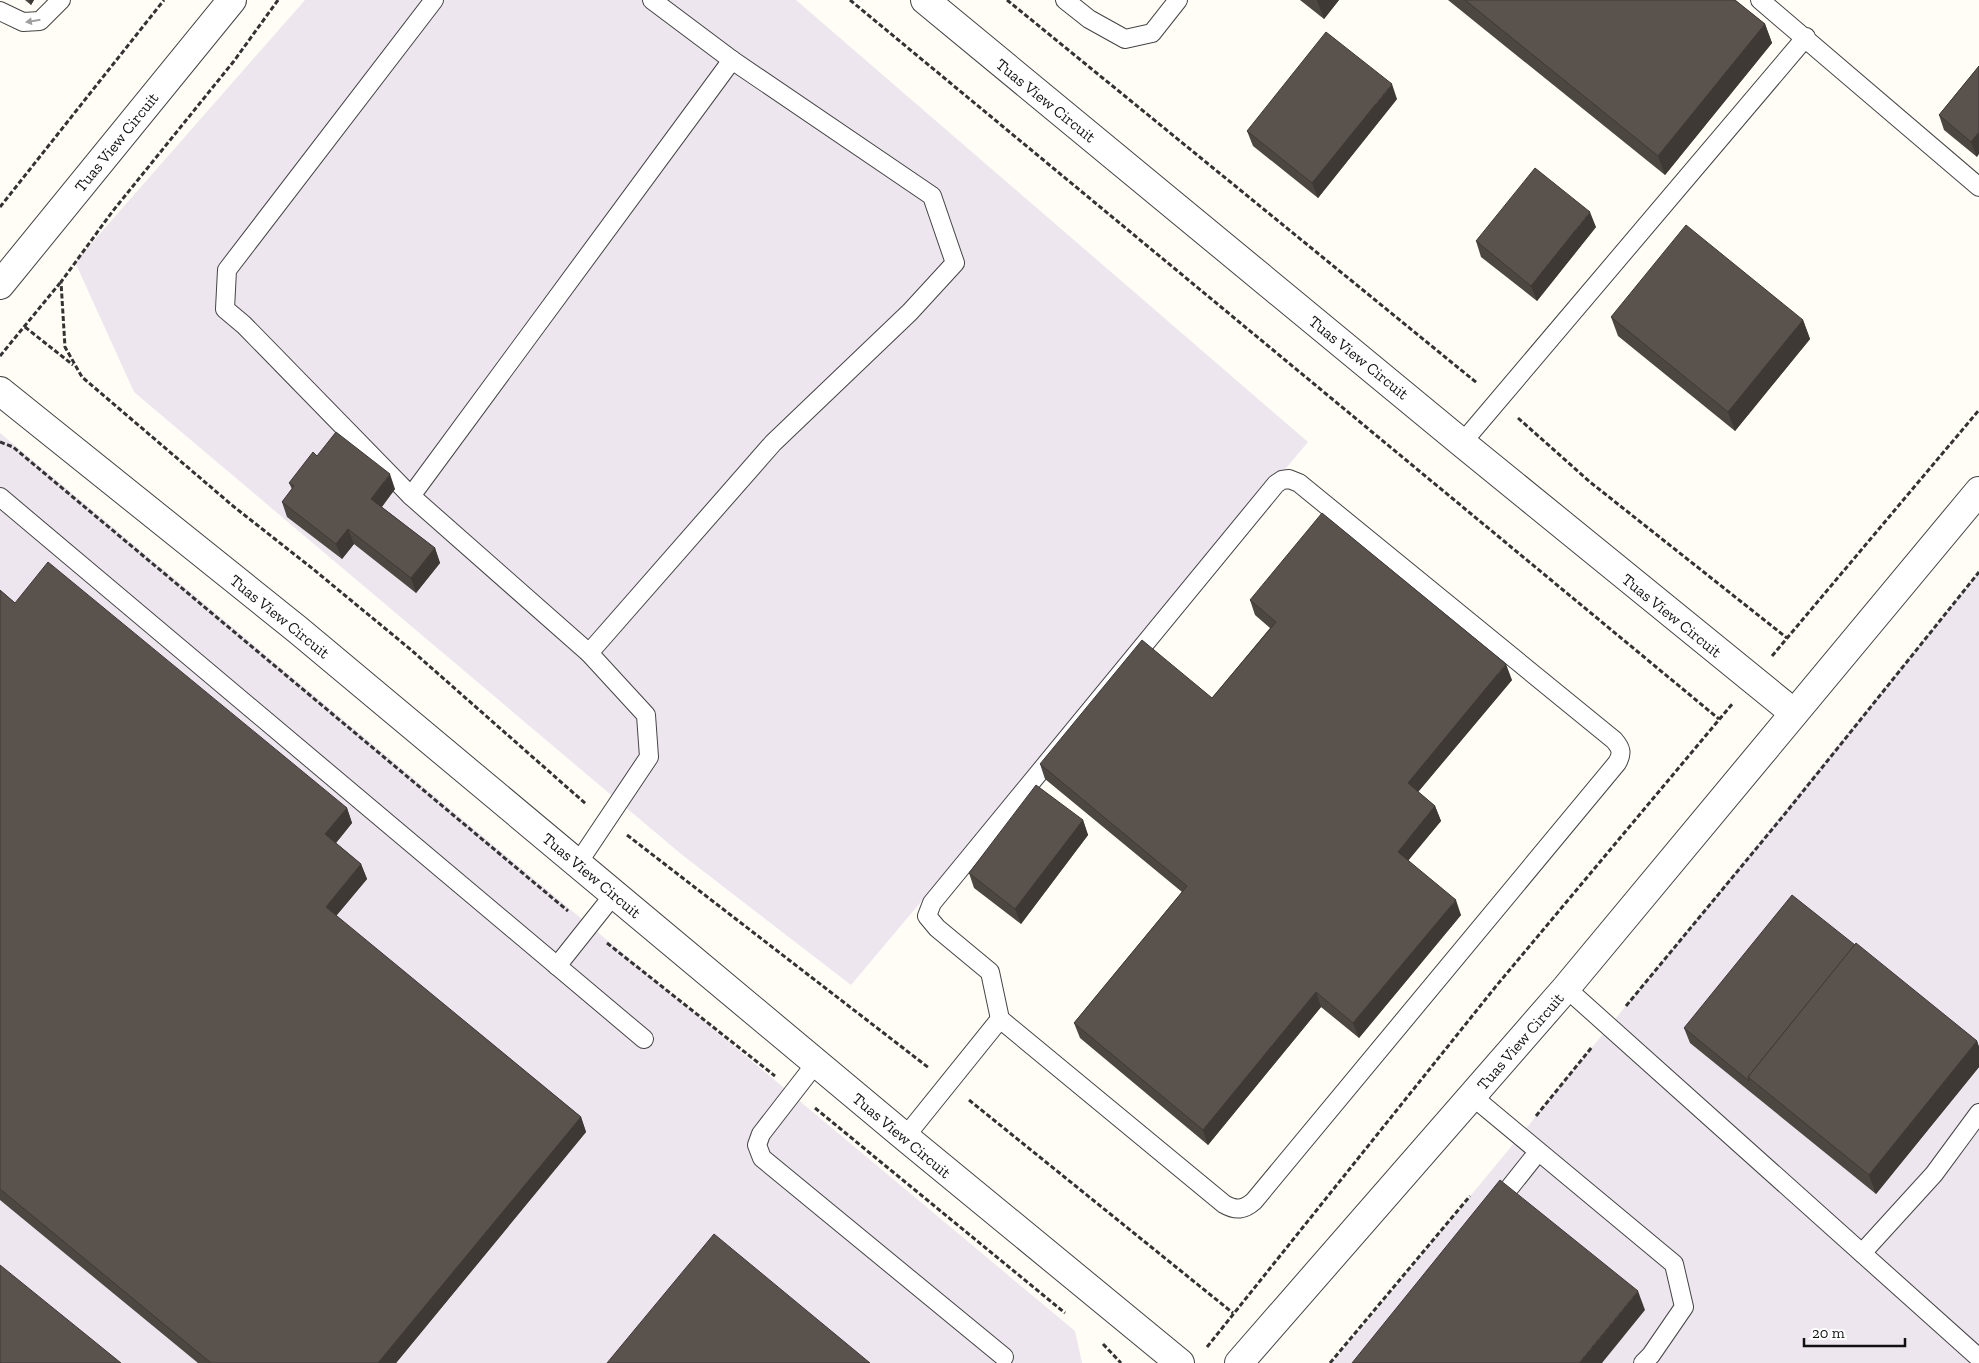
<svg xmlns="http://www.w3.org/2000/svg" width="1979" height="1363" font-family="'Zilla Slab',serif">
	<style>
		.industrial { fill: #eee6ef }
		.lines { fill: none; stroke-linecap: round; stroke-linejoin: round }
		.service-casing { stroke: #444; stroke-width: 20 }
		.minor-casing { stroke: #444; stroke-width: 30 }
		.path { stroke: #333; stroke-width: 3; stroke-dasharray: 5 2.5; stroke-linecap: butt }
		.service { stroke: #fff; stroke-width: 18 }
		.minor { stroke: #fff; stroke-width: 28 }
		.wall { fill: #4d4742 }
		.shaded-wall { fill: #3f3936 }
		.building { fill: #5a524d; stroke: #3f3936 }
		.oneway { fill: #a0a0a0 }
		.labels { text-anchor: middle; stroke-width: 5; stroke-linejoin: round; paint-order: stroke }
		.street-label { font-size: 16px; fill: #111; stroke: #fff }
	</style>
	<rect width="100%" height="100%" fill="#fffdf5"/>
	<g class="industrial">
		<path d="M305,0H796L1308,442L851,985L681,854L134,392L75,262Z"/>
		<path d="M0,433L1075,1331L1082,1363H0Z"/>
		<path d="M1979,572V1363H1332L1520,1136Z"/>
	</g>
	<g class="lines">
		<defs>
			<g id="service">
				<path d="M434,0L227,270L225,309L244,325L411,496L589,653L646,715L649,757L578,863"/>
				<path d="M1065,0L1089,19L1125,39L1152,33L1178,0"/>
				<path d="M1760,0L1979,187"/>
				<path d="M0,11L23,22L40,21L61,0"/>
				<path d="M1462,443L1806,37"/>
				<path d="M1289,479L1299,483L1614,740C1621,748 1623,753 1617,763L1254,1201C1244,1210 1236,1211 1224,1204L1000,1019L990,972L937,928L927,916L932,903L1276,484L1282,480Z"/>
				<path d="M411,496L732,60"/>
				<path d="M0,497L644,1039"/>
				<path d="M589,653L773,443L910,312L955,263L932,196L732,60L652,0"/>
				<path d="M557,966L615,893"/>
				<path d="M1566,988L1979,1358"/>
				<path d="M816,1063L761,1134L757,1145L762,1158L1004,1357"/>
				<path d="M1472,1096L1674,1264L1684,1307L1651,1355L1643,1363"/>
				<path d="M905,1137L1000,1019"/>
				<path d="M1495,1206L1538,1152"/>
				<path d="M1862,1253L1934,1174L1979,1113"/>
			</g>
			<g id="minor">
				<path d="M925,0L1462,443L1794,713"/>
				<path d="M0,285L232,0"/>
				<path d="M0,391L298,630L905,1137L1180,1363"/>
				<path d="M1239,1363L1566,988L1979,491"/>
			</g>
		</defs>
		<use href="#service" class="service-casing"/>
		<use href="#minor" class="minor-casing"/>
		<g class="path">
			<path d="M278,0L234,61L112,212L61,282L65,347L82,377L233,506L313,569L410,649L586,804"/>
			<path d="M850,0L1719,719"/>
			<path d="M1007,0L1477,383"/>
			<path d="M0,207L164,0"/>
			<path d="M25,327L73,365"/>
			<path d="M0,356L60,283"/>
			<path d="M1518,418L1590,482L1787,638"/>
			<path d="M0,442L13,447L568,911"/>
			<path d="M1772,656L1979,410"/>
			<path d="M627,835L929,1068"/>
			<path d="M607,943L775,1076"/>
			<path d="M1626,1006L1784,815L1979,572"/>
			<path d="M969,1100L1233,1313"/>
			<path d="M815,1108L1065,1313"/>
			<path d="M1536,1116L1592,1047"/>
			<path d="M1103,1344L1121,1363"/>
			<path d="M1207,1347L1497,985L1733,703"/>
			<path d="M1330,1363L1470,1196"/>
		</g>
		<use href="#service" class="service"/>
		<use href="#minor" class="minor"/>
	</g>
	<g class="wall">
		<path d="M25,0H34L31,5Z"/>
		<path d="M1300,0H1339L1324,19Z"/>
		<path d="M1448,0H1735L1765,24L1772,43L1665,175Z"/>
		<path d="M1979,66L1977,157L1944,130L1939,115Z"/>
		<path d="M1397,99L1318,198L1253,146L1247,131Z"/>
		<path d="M1596,227L1537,301L1481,257L1476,241Z"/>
		<path d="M1611,317L1803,320L1810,339L1735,431L1618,336Z"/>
		<path d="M317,456L395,489L382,507L435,548L440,563L416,593L354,544L342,559L287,517L282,502L292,489L289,483Z"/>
		<path d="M0,590L15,603L347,808L352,823L336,843L361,864L367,879L336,916L581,1117L586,1132L396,1363H198L0,1200Z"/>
		<path d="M1250,600L1512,680L1418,792L1435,806L1441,821L1408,860L1461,915L1359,1038L1321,1007L1208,1145L1080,1038L1074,1023L1182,892L1045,779L1040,764L1212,698L1270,628L1255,615Z"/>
		<path d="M1083,820L1088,835L1021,924L974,888L969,873Z"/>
		<path d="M1855,945L1977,1041L1979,1047V1067L1876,1194L1690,1043L1684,1028Z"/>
	</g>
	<g class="shaded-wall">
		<path d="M29,0H34L31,5Z"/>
		<path d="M1317,0H1339L1324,19Z"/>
		<path d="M1765,24L1772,43L1665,175L1658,156Z"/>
		<path d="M1392,84L1397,99L1318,198L1312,183Z"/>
		<path d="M1979,132V154L1977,157L1971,142Z"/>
		<path d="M1590,212L1596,227L1537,301L1531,286Z"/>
		<path d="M1803,320L1810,339L1735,431L1728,412Z"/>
		<path d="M390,474L395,489L376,514L371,499Z"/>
		<path d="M348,529L354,544L342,559L336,544Z"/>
		<path d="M435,548L440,563L416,593L411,578Z"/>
		<path d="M1506,664L1512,680L1413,798L1408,783Z"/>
		<path d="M1435,806L1441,821L1403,867L1398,852Z"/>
		<path d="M347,808L352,823L331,849L325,834Z"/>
		<path d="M1083,820L1088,835L1021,924L1015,909Z"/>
		<path d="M361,864L367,879L331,922L326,907Z"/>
		<path d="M1456,900L1461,915L1359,1038L1353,1023Z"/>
		<path d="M1316,992L1321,1007L1208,1145L1203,1130Z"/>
		<path d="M1977,1041L1979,1047V1067L1876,1194L1869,1175Z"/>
		<path d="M581,1117L586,1132L396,1363H378Z"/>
		<path d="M1638,1291L1645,1310L1602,1363H1579Z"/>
	</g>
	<g class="building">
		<path d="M1465,0H1735L1765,24L1658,156Z"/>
		<path d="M1326,32L1392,84L1312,183L1247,131Z"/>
		<path d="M1979,66V132L1971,142L1939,115Z"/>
		<path d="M1535,168L1590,212L1531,286L1476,241Z"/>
		<path d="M1686,225L1803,320L1728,412L1611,317Z"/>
		<path d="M336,432L390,474L371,499L435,548L411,578L348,529L336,544L282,502L294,486L289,483L313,452L317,456Z"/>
		<path d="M1322,513L1506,664L1408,783L1435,806L1398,852L1456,900L1353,1023L1316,992L1203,1130L1074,1023L1187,886L1040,764L1142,640L1212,698L1276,622L1250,600Z"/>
		<path d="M48,562L347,808L325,834L361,864L326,907L581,1117L378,1363H211L0,1189V590L15,603Z"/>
		<path d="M1036,785L1083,820L1015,909L969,873Z"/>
		<path d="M1792,895L1855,945L1748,1077L1749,1081L1684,1028Z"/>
		<path d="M1856,943L1977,1041L1869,1175L1748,1077Z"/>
		<path d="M1500,1180L1638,1291L1579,1363H1352Z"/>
		<path d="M714,1234L870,1363H607Z"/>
		<path d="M0,1265L121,1363H0Z"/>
	</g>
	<defs><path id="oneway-solid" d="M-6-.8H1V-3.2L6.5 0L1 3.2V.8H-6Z" transform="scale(1.25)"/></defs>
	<use class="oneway" href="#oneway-solid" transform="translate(33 21) rotate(171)"/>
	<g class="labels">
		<g class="street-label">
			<text transform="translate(1046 100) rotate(39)" y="6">Tuas View Circuit</text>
			<text transform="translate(116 142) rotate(-51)" y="6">Tuas View Circuit</text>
			<text transform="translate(1359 357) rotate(39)" y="6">Tuas View Circuit</text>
			<text transform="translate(1672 615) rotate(39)" y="6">Tuas View Circuit</text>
			<text transform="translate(280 616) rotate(39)" y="6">Tuas View Circuit</text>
			<text transform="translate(592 875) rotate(40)" y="6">Tuas View Circuit</text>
			<text transform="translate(1520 1041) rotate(-49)" y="6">Tuas View Circuit</text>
			<text transform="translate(902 1135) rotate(40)" y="6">Tuas View Circuit</text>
		</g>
	</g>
	<path d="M1804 1338v8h101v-8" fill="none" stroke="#111111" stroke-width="2.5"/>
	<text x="1812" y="1338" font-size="15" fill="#111111" stroke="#ffffff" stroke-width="4" paint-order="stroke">20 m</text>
</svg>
